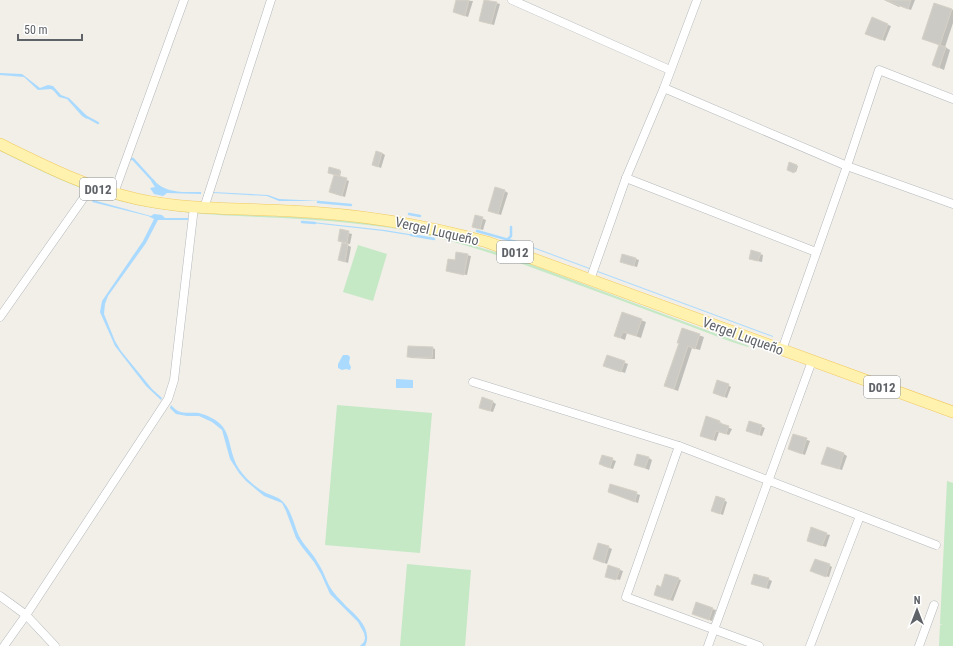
<svg xmlns="http://www.w3.org/2000/svg" width="953" height="646" font-family="'Roboto Condensed',sans-serif">
	<style>
		.green { fill: #c5e8c5 }
		.water { fill: #aadaff }
		.shadow { fill: #0003 }
		.lines { fill: none; stroke-linecap: round; stroke-linejoin: round }
		.stream { stroke: #aadaff; stroke-width: 2.5 }
		.building { fill: #cccac5; stroke: #d6d1c6 }
		.minor-casing { stroke: #b5b8bc; stroke-width: 9 }
		.major-casing { stroke: #f2c960; stroke-width: 12 }
		.minor { stroke: #fff; stroke-width: 8 }
		.major { stroke: #fff2af; stroke-width: 11 }
		.labels { text-anchor: middle; stroke-width: 3; stroke-linejoin: round; paint-order: stroke }
		.shield { fill: #fff; stroke: #8f9295; stroke-width: 1 }
		.shield-label { font-size: 13px; font-weight: bold; fill: #5f6368 }
		.street-label { font-size: 14px; fill: #5f6368; stroke: #fff }
	</style>
	<rect width="100%" height="100%" fill="#f1efe8"/>
	<g class="green">
		<path d="M0,149L83,188L219,214L295,217L362,222L440,236L506,255L749,346L748,347L729,341C679,322 629,303 579,285C521,263 465,242 404,230C356,222 308,219 260,217C213,215 166,213 120,201C78,190 39,170 0,151Z"/>
		<path d="M358,245L387,254L373,301L343,292Z"/>
		<path d="M337,405L432,413L420,553L325,545Z"/>
		<path d="M947,481L953,483V646H939L940,625H943L940,624Z"/>
		<path d="M407,564L471,570L465,646H400Z"/>
	</g>
	<g class="water">
		<path d="M0,73L22,74L40,88L48,85L53,86L61,95L69,98L88,117L87,119L82,116L67,99L59,97L54,91L51,89L38,90L24,77L0,75Z"/>
		<path d="M153,179C164,194 185,192 201,192V194L167,193L163,196L154,194L150,188L155,187L151,181Z"/>
		<path d="M213,192L268,195L279,199L321,201H279L267,196L213,193Z"/>
		<path d="M93,200L151,216L154,214L162,215L165,218H188V220H158L146,243L108,296L105,304L104,314L115,341L121,351L152,389L162,398L161,400L146,386L115,346L100,312L102,301L143,241L154,219L148,216L92,202Z"/>
		<path d="M312,222L385,230L415,235L414,236L383,231L312,223Z"/>
		<path d="M514,240L773,336V337L514,241Z"/>
		<path d="M343,355H348L350,357L349,363L351,367L350,370L346,369L342,370L338,368V364Z"/>
		<path d="M396,379L413,380V388H396Z"/>
		<path d="M171,405C173,407 176,410 178,411C185,414 193,412 199,413C207,415 218,420 223,427C231,437 230,456 239,469C245,478 256,488 266,493C273,496 279,497 284,503C292,512 294,525 299,536C304,546 313,553 318,563C323,570 326,580 330,587C334,594 341,600 346,606C357,616 373,630 365,646H360L364,642L365,638L364,633L358,622L330,594L321,574L314,562L302,547L296,538L286,511L282,503L264,496L246,481L239,473L230,459L222,430L212,422L199,416H187L176,414L170,408Z"/>
	</g>
	<g class="shadow">
		<path d="M457,0L473,1L468,17L454,12Z"/>
		<path d="M485,0L500,4L494,25L480,21Z"/>
		<path d="M884,0H915L911,10L900,6L899,7Z"/>
		<path d="M935,4L953,10V23L945,47L950,50L944,70L933,65L939,45L923,39Z"/>
		<path d="M888,25L891,26L885,41L866,34Z"/>
		<path d="M382,153L385,155L381,168L376,166Z"/>
		<path d="M797,166H798L796,172L789,170Z"/>
		<path d="M330,168L341,171L340,177L349,181L345,197L330,192L335,175Z"/>
		<path d="M505,191L508,193L501,215L492,212Z"/>
		<path d="M476,216L486,220L483,230L473,227Z"/>
		<path d="M341,231L352,234L350,244L344,243L351,247L348,263L340,260L343,243L339,241Z"/>
		<path d="M457,253L471,256L467,275L447,271L456,261Z"/>
		<path d="M760,254L763,255L762,262L753,260Z"/>
		<path d="M636,259L639,260L637,267L624,263Z"/>
		<path d="M641,320L646,322L641,338L627,333L625,340L615,336Z"/>
		<path d="M682,329L704,337L700,350L692,348L678,391L665,386L680,343Z"/>
		<path d="M432,348L435,349V359L411,358L408,356Z"/>
		<path d="M608,356L628,364L625,373L605,366Z"/>
		<path d="M728,385L731,387L727,398L714,393Z"/>
		<path d="M493,402L496,404L493,412L483,409Z"/>
		<path d="M719,422L722,423V425L732,429L729,435L719,432L716,441L704,437Z"/>
		<path d="M750,422L765,428L762,436L750,432Z"/>
		<path d="M794,435L810,441L805,455L792,450Z"/>
		<path d="M844,454L847,456L842,470L826,465Z"/>
		<path d="M603,456L616,461L613,469L603,466Z"/>
		<path d="M649,458L652,460L649,470L635,464Z"/>
		<path d="M611,485L640,495L638,503L609,492Z"/>
		<path d="M724,500L727,502L723,515L712,511Z"/>
		<path d="M826,534L830,535L826,547L811,542Z"/>
		<path d="M608,547L612,549L607,564L594,559Z"/>
		<path d="M829,565L832,567L829,577L815,573Z"/>
		<path d="M620,570L623,571L620,580L608,577Z"/>
		<path d="M678,579L681,580L673,601L655,595L662,588Z"/>
		<path d="M768,579L772,581L769,589L755,585Z"/>
		<path d="M712,609L716,610L712,621L693,614Z"/>
	</g>
	<g class="lines">
		<g class="stream">
			<path d="M85,116L98,123"/>
			<path d="M131,159H133L154,182"/>
			<path d="M318,202L351,205"/>
			<path d="M409,214L420,216"/>
			<path d="M302,222L315,223"/>
			<path d="M477,231L516,242"/>
			<path d="M411,235L434,239"/>
			<path d="M508,239L511,236V227"/>
		</g>
	</g>
	<g class="building">
		<path d="M456,0H469L465,16L453,12Z"/>
		<path d="M484,0L497,2L491,24L479,21Z"/>
		<path d="M885,0H911L908,9Z"/>
		<path d="M934,3L952,9L940,45L922,39Z"/>
		<path d="M872,17L888,24L882,40L865,34Z"/>
		<path d="M939,45L946,47L939,68L932,65Z"/>
		<path d="M376,151L382,153L378,167L372,165Z"/>
		<path d="M789,162L797,165L794,173L787,170Z"/>
		<path d="M329,167L340,170L339,176L328,173Z"/>
		<path d="M334,175L347,178L342,196L329,192Z"/>
		<path d="M495,187L505,190L498,214L488,211Z"/>
		<path d="M475,215L483,217L480,229L472,227Z"/>
		<path d="M340,229L349,231L347,243L338,241Z"/>
		<path d="M342,243L348,244L345,262L338,260Z"/>
		<path d="M751,250L761,253L758,261L749,259Z"/>
		<path d="M456,252L468,254L464,275L446,271L448,259L455,260Z"/>
		<path d="M622,254L636,258L634,266L620,262Z"/>
		<path d="M622,312L642,319L636,336L623,332L620,338L614,336Z"/>
		<path d="M682,328L700,334L695,349L688,346L674,389L664,386L679,343H677Z"/>
		<path d="M408,346L433,347L432,358L407,357Z"/>
		<path d="M607,355L625,361L621,372L603,366Z"/>
		<path d="M717,380L729,384L724,397L713,393Z"/>
		<path d="M482,397L493,401L490,411L479,408Z"/>
		<path d="M706,416L720,421L719,423L729,426L726,434L716,431L713,440L700,436Z"/>
		<path d="M749,421L762,425L759,435L746,431Z"/>
		<path d="M793,434L807,438L802,454L788,449Z"/>
		<path d="M827,447L844,453L839,469L821,464Z"/>
		<path d="M637,454L649,457L645,468L634,465Z"/>
		<path d="M602,455L613,458L610,468L599,464Z"/>
		<path d="M610,484L637,492L635,502L608,492Z"/>
		<path d="M716,496L725,499L720,514L711,511Z"/>
		<path d="M811,527L827,533L822,546L807,541Z"/>
		<path d="M598,543L609,546L604,563L593,559Z"/>
		<path d="M815,559L830,564L826,577L810,571Z"/>
		<path d="M608,565L620,569L616,580L605,577Z"/>
		<path d="M665,574L679,578L670,600L654,595L657,585L661,587Z"/>
		<path d="M754,574L769,578L766,588L751,584Z"/>
		<path d="M696,602L713,608L709,620L692,614Z"/>
	</g>
	<g class="lines">
		<defs>
			<g id="minor">
				<path d="M512,0L670,70"/>
				<path d="M664,88L847,166L953,204"/>
				<path d="M626,178L816,252"/>
				<path d="M114,193L184,0"/>
				<path d="M204,208L271,0"/>
				<path d="M590,280L626,178L664,88L697,0"/>
				<path d="M0,317L92,186"/>
				<path d="M782,350L847,166L879,70L953,99"/>
				<path d="M473,382L679,446L936,545"/>
				<path d="M679,446L626,597L759,646"/>
				<path d="M0,596L26,615L55,646"/>
				<path d="M4,646L26,615L168,399L174,380L194,207"/>
				<path d="M708,646L812,361"/>
				<path d="M810,646L860,516"/>
				<path d="M919,646L934,605"/>
			</g>
			<path id="major" d="M0,144C45,166 88,188 137,199C187,210 239,208 291,211C359,214 421,224 487,242L953,412"/>
		</defs>
		<use href="#minor" class="minor-casing"/>
		<use href="#major" class="major-casing"/>
		<use href="#minor" class="minor"/>
		<use href="#major" class="major"/>
	</g>
	<g class="labels">
		<g class="shield">
			<rect x="80" y="178" width="36" height="22" rx="3"/>
			<rect x="497" y="241" width="36" height="22" rx="3"/>
			<rect x="864" y="376" width="36" height="22" rx="3"/>
		</g>
		<g class="shield-label">
			<text x="98" y="194">D012</text>
			<text x="515" y="257">D012</text>
			<text x="882" y="392">D012</text>
		</g>
		<g class="street-label">
			<text transform="translate(437 231) rotate(13)" y="5">Vergel Luqueño</text>
			<text transform="translate(743 336) rotate(20)" y="5">Vergel Luqueño</text>
		</g>
	</g>
	<g transform="translate(917 610)" stroke="#ffffff" stroke-width="3" paint-order="stroke">
	<path d="M0-3L7 15L0 10L-7 15Z" fill="#5f6368"/>
	<text y="-6" font-size="11" font-weight="bold" text-anchor="middle" fill="#5f6368">N</text>
	</g>
	<path d="M18 34v6h64v-6" fill="none" stroke="#5f6368" stroke-width="2"/>
	<text x="24" y="34" font-size="12" fill="#5f6368" stroke="#ffffff" stroke-width="3" paint-order="stroke">50 m</text>
</svg>
